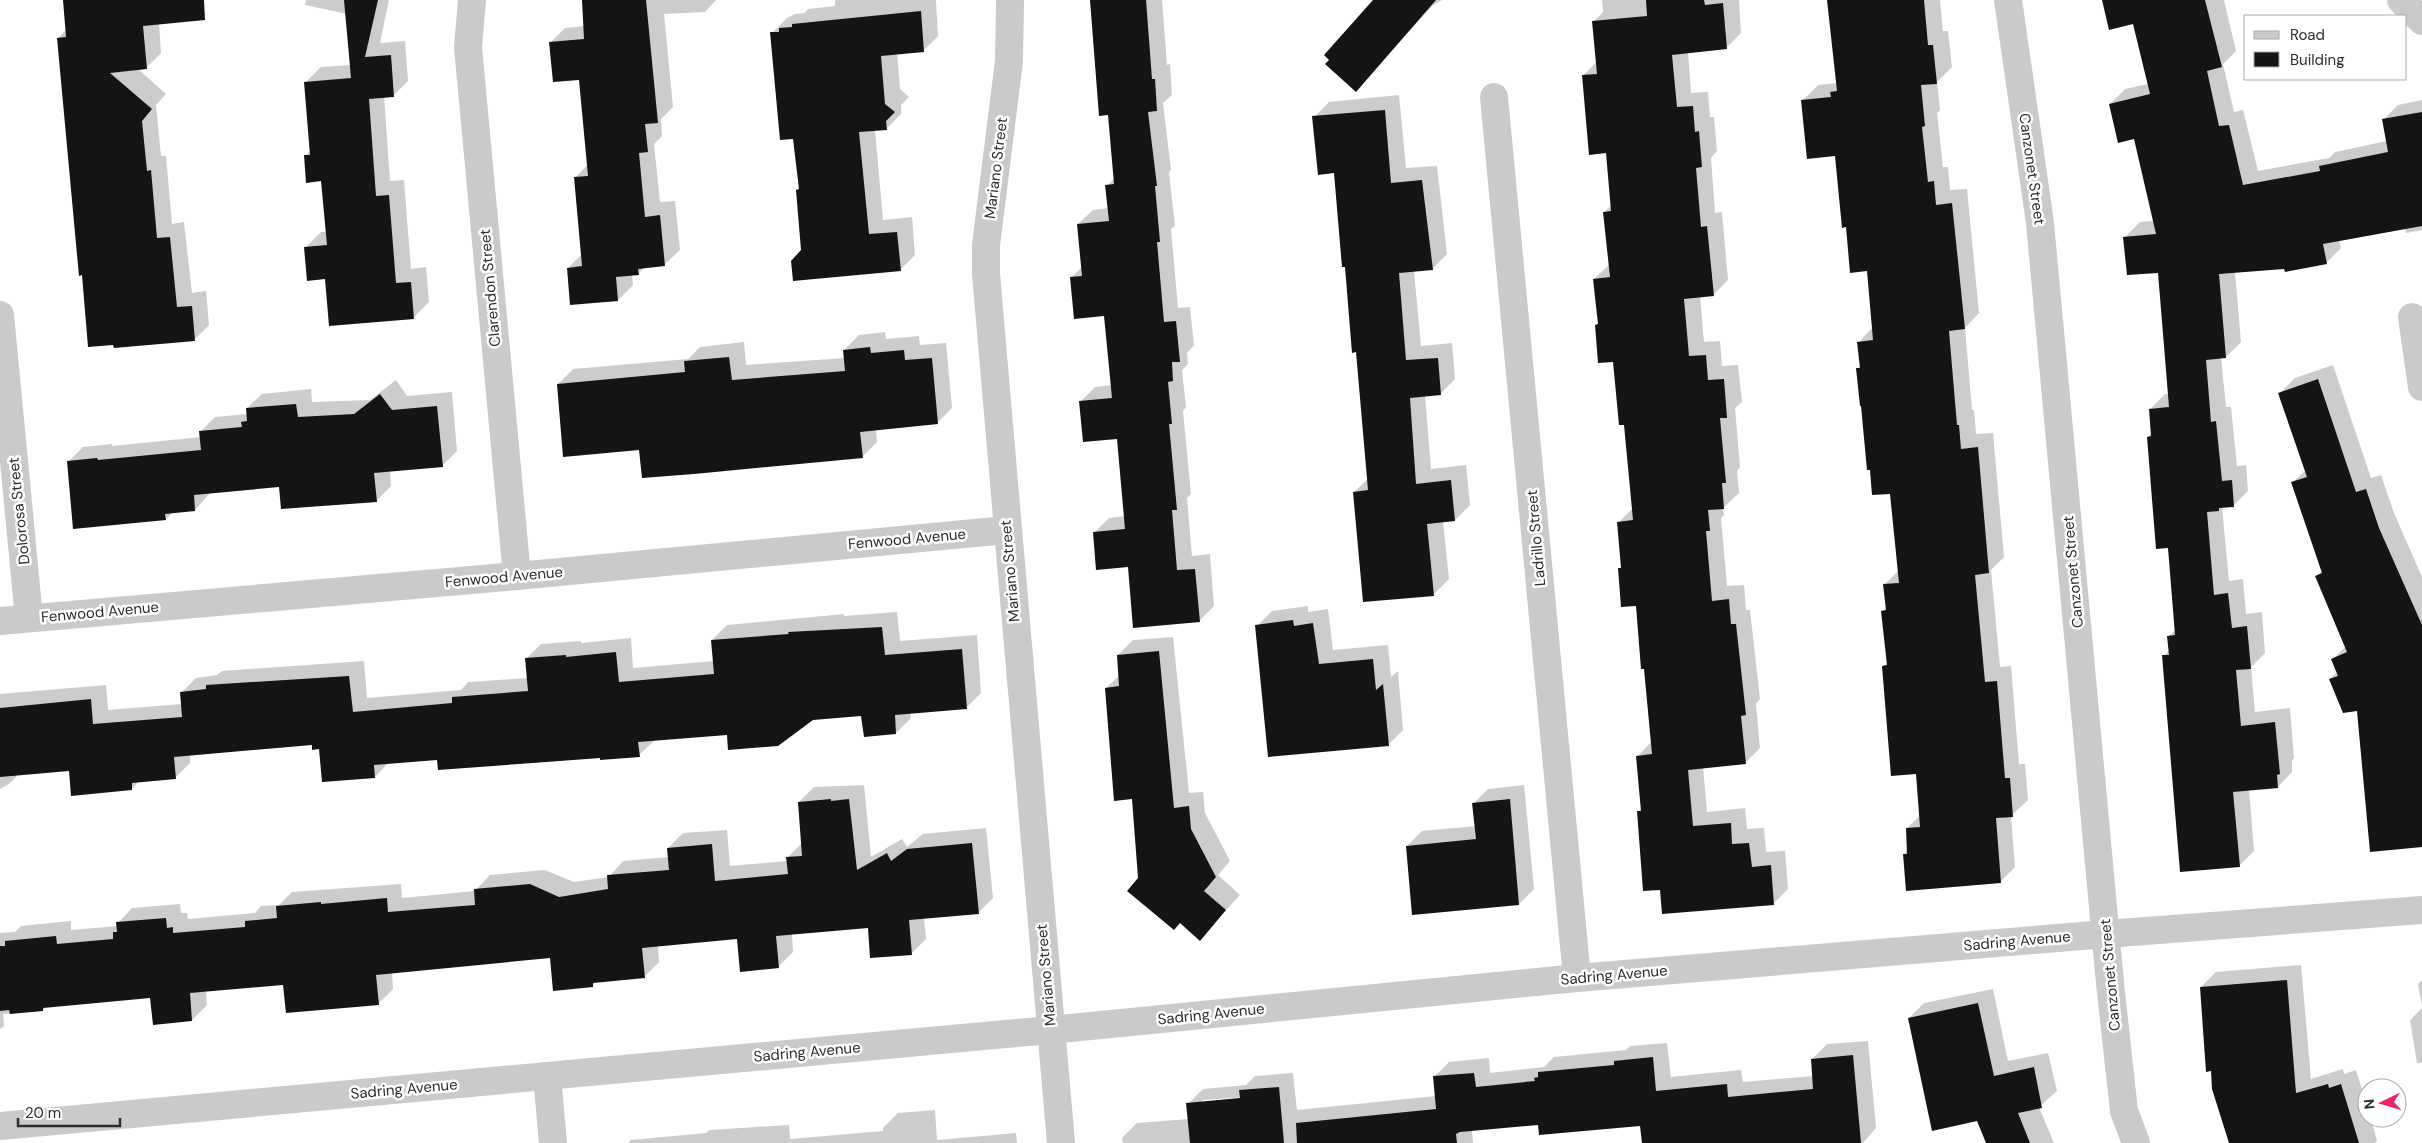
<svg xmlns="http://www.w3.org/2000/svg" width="2422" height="1143" font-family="'DM Sans',sans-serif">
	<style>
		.shadow { fill: #0003; fill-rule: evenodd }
		.building { fill: #141414 }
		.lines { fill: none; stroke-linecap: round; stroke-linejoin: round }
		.minor { stroke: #cacaca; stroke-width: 28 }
		.labels { text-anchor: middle; stroke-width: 5; stroke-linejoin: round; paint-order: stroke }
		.street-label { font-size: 15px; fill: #2d2d2d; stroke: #fff }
	</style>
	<rect width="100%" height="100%" fill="#fff"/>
	<g class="shadow">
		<path d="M64,0H174L159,23L161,53L146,68L138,69L166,94L156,105L161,156H166L172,224L184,222L192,293L206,291L209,325L194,340L84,274L58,38L66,30Z"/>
		<path d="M306,0H389L380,43L405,41L408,81L393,96H384L390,181L404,180L411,269L426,267L429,302L414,317L306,247L321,232H327L322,180L305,156L311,150L306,82L321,67L351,65L347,14L305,5Z"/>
		<path d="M583,0H716L705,12L664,14L673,107L661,119L662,136L654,144L660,202L675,201L680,250L665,264L645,267L638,274H632L633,285L618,300L568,268L582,254L575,178L588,164L580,78L550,43L565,28L585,26Z"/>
		<path d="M835,0H936L938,36L923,51L897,53L900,89L909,97L901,105V114L886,129L875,130L883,220L912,217L915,255L900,270L802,250L797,191L800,187L795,137L772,33L787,18L795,14L805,13L808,9L835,6Z"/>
		<path d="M1091,0H1162L1167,65L1170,64L1172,95L1163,103L1171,170L1169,172L1175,226L1171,229L1178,308L1190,307L1194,345L1187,353L1188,364L1182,370L1186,407L1183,411L1191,494L1187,498L1192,556L1210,554L1214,606L1199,621L1129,565L1094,533L1109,518L1125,516L1118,438L1080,402L1095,387L1112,385L1105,314L1071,278L1082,267L1078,224L1093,210L1109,208L1107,186L1115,178L1109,114Z"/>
		<path d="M1374,0H1442L1432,6L1356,90Z"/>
		<path d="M1602,0H1739L1741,33L1726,48L1688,52L1691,93L1708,92L1710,117H1714L1717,151L1711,158L1715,213L1722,212L1728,280L1713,295L1700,296L1704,342L1720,341L1722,366L1738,365L1742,402L1735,408L1740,467L1737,471L1739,493L1723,508L1724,515L1721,518L1727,586L1744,585L1746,610H1750L1760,699L1756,704L1760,748L1745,763L1703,767L1707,812L1745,808L1747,829L1764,828L1766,852L1785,851L1788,889L1773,904L1661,888L1638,812L1642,808L1637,757L1652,741L1637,605L1620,569L1622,566L1619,522L1633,508L1625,424L1614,361L1596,325L1599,322L1594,279L1610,264L1605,212L1611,205L1607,152L1583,76L1597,61L1594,21L1603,12Z"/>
		<path d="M1829,0H1940L1943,31H1948L1952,67L1937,82L1940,110L1937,113L1943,167H1948L1950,190L1967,189L1979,313L1965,328L1972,410H1974L1976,434L1993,433L2004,557L1991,570L2000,667L2011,666L2019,764H2025L2028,800L2011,816L2015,867L2000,882L1904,854L1908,850L1907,828L1921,815L1917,772L1884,666L1888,662L1883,611L1887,607L1884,585L1899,570L1891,493L1858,368L1861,365L1859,342L1873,327L1868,270L1847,226L1836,154L1803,100L1818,85L1837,83Z"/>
		<path d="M2103,0H2224L2236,51L2223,64L2234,112L2243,110L2258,171L2329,158L2335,152L2387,141L2383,120L2398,105L2422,100V230L2406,233L2405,228L2339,240L2341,248L2326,263L2235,272L2241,342L2226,357H2221L2226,407H2231L2237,466L2246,465L2248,491L2233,506L2222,507L2229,581L2243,579L2246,614L2262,612L2265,653L2251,667L2255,712L2290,708L2294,758L2292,761V772L2278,787L2249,789L2254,851L2239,866L2164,656L2169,650L2168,637L2176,629L2169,546L2148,437L2152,433L2150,409L2165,394H2169L2159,271L2125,237L2140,222L2154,221L2135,138L2110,104L2125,89L2148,84L2134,22Z"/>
		<path d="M1399,95L1406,168L1437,166L1447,254L1432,269L1414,271L1421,346L1452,343L1455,379L1440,394L1425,395L1431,469L1466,465L1470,505L1455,520L1443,521L1449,579L1434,594L1354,492L1369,478L1357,351L1336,172L1314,117L1329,102Z"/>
		<path d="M885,332L886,339L919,336L920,345L946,343L952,408L937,423L876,429L877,442L862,457L640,449L558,384L573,369L688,359L700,347L744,342L746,365L845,358L844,350L859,335Z"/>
		<path d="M2333,365L2371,478L2381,475L2394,513L2422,577V845L2358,710L2330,679L2337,672L2332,660L2346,646L2317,576L2323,570L2293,482L2306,470L2280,393L2295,378Z"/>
		<path d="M396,380L407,396L452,392L457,451L442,466L390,470L391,486L376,501L280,486L210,493L195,510L173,512L166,519L68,462L83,447L112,444V446L201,437L200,432L215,417L248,414L247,408L262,394L311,389L312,402L370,400Z"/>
		<path d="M1308,606V612L1328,609L1333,650L1388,645L1391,677L1398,671L1403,730L1388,745L1257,626L1272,611Z"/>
		<path d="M897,612L900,641L977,635L981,693L966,708L910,712L911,718L896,733L862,715L812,719L728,733L655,740L639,755L438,758L389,762L375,777L313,743L190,755V763L175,778L139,781L132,789L70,769L19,774L9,784L0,789V694L106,685L108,710L182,704L181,693L196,678L217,675L222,671L364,661L367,698L461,690L468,682L528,678L526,659L541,644L581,641V643L631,638L633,668L714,661L712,640L727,625L844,614V616Z"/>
		<path d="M1173,637L1189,793L1203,792L1205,813L1230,861L1218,875L1240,895L1199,939L1139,878L1133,798L1106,688L1120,675L1118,655L1133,640Z"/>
		<path d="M864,785L871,857L902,839L907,847L923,834L986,828L993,898L978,913L924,918L926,939L911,954L869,927L792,934L793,952L778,967L738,938L658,945L659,962L644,977L597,981L592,986L551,956L392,972L393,989L378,1004L284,984L206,991L207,1005L192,1020L151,997L47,1006L43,1010L3,1014L4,1026L0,1029V933L15,932L21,926L71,921V930L118,926V923L132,908L180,904L181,913H187L188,919L255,913L261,906L279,905L292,892L401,884L402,898L475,891L490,875L545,870L574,882L609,877L623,861L669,857L668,848L683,833L727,830L730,866L788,861V857L802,843L799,802L814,787Z"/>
		<path d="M1524,785L1534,889L1519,904L1407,846L1422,831L1476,826L1473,804L1488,789Z"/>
		<path d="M2301,965L2311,1079L2343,1069L2344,1074L2356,1070L2367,1106V1118H2371L2377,1141L2375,1143H2230L2201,987L2216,972Z"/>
		<path d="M2422,980V1006L2418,984Z"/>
		<path d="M1993,989L2008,1061L2048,1053L2057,1091L2039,1107L2054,1143H1988L1978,1120L1909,1018L1924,1003Z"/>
		<path d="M2422,1008V1063H2417L2410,1020Z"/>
		<path d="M1868,1041L1876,1128L1863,1143H1643L1642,1124L1540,1123L1472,1130L1473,1143H1123L1122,1138L1137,1123L1189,1119L1188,1104L1203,1089L1246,1085L1255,1076L1293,1073L1297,1110L1436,1096L1434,1077L1449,1062L1489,1058L1490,1073L1544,1067L1554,1057L1626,1050L1630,1046L1667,1043L1671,1077L1741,1070L1743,1082L1814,1076L1812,1059L1827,1044ZM1246,1097V1099L1202,1103V1100Z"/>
		<path d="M935,1110L937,1140L1016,1133L1017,1143H628L631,1140L706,1133L709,1130L789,1125L790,1139L883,1131V1128L898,1113Z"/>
	</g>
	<g class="building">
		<path d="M63,0H204L205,20L143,26L147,69L110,73L152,109L142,121L147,171L151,170L157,238L170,237L177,307L192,306L195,341L114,348L113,345L88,347L82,275L79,276L57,38L66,37Z"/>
		<path d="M344,0H378L365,57L391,55L394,97L369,99L376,196L389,195L396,283L411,282L414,319L329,326L325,279L307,281L304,247L327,245L321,181L306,183L304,155H310L304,82L351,78Z"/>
		<path d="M582,0H646L658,123L645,124L648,152L639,153L645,217L660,215L665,266L638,269L639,275L616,277L618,301L570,305L567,268L582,266L574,177L588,176L579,80L553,82L549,42L584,39Z"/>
		<path d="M1090,0H1146L1152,79H1155L1157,111L1148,112L1157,186H1155L1160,242H1157L1164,322L1176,321L1180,362H1172L1173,381L1168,382L1172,424H1169L1177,510H1172L1177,570L1195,569L1200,622L1133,628L1128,567L1096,570L1093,532L1125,529L1117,439L1083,442L1079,401L1112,398L1104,316L1074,319L1070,277L1082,276L1077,224L1109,221L1105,185L1114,184L1108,115L1099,116Z"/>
		<path d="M1373,0H1436L1356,92L1325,64L1329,60L1324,55Z"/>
		<path d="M1646,0H1704L1705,5L1723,3L1727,49L1672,55L1677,107L1693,106L1695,132L1699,131L1702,167L1696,168L1701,227L1707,226L1714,296L1684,299L1689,356L1706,355L1708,380L1724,379L1727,418H1720L1726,483H1722L1724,509L1708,510L1710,531H1706L1712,601L1729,599L1731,624H1736L1746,715L1741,716L1746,764L1688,770L1693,826L1731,823L1732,844L1749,843L1752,867L1771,865L1774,905L1662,914L1660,890L1643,891L1637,811H1641L1636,756L1652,754L1644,669H1641L1636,606L1621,607L1618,568H1621L1617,522L1633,520L1624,425H1619L1613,362L1598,363L1595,325L1598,324L1593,279L1610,277L1603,212L1611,211L1606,153L1589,155L1582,75L1597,74L1592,21L1647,16Z"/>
		<path d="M1827,0H1924L1928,45H1933L1937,84L1921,85L1925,126L1922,127L1928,182L1934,181L1936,205L1952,203L1965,329L1949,331L1957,425H1959L1961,449L1978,447L1989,573L1975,575L1985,682L1997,681L2005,778H2010L2013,817L1996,818L2001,883L1906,891L1903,854H1907L1906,828L1920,827L1916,774L1891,776L1882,666L1887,665L1881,611L1886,610L1883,584L1899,583L1890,494L1872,495L1870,470H1867L1861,406H1860L1856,368H1860L1857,342L1873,340L1867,271L1850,273L1846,227L1842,228L1835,156L1807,159L1801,100L1831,97L1830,92L1837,91Z"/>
		<path d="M2102,0H2205L2222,67L2207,71L2219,126L2229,125L2243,185L2320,171L2319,166L2388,152L2382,119L2422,112V226L2323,244L2327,264L2285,272L2284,269L2219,274L2226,358L2206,360L2211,422L2216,421L2222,481L2232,480L2234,507L2219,508V511L2207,512L2214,595L2228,593L2232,628L2247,626L2251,669L2236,670L2241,726L2275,722L2280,774L2277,775L2278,788L2233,792L2240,867L2180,872L2162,655H2169L2167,636L2175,635L2168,548L2156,549L2147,437L2151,436L2149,409L2169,407L2158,273L2127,275L2123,237L2156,234L2134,139L2118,143L2109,104L2150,94L2133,24L2109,30Z"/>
		<path d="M921,11L924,52L881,56L885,104L895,112L886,121L887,130L859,132L869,234L897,232L901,271L793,281L791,261L801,250L796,190L799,189L793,139L780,140L770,32H779V28L792,27V24Z"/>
		<path d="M1385,110L1391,183L1422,180L1433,270L1399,273L1406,360L1438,358L1441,395L1410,398L1416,484L1451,480L1455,521L1427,524L1434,596L1363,602L1353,492L1368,490L1356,352L1352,353L1345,267H1342L1334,173L1318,175L1312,116Z"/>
		<path d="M870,347L871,353L904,350L905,360L932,358L938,424L860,432L863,458L694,474L642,478L639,450L563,457L557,384L685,372L684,361L729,357L732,380L845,371L843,350Z"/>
		<path d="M2318,379L2356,492L2366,489L2379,528L2422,625V847L2370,852L2357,711L2343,713L2329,679L2338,676L2331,659L2347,652L2315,576L2322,573L2291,482L2307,477L2278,393Z"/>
		<path d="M380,394L392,410L437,406L443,467L374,473L377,502L281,509L279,487L194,495L195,511L165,514L166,520L73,529L67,461L97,458L98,460L201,450L199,431L242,427L241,422L247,421L246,408L296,404L298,417L354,414Z"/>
		<path d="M1293,620L1294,626L1313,623L1319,664L1373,659L1376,690L1383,684L1389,746L1268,757L1255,625Z"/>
		<path d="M882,627L885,655L962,649L967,709L895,715L896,734L864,737L861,716L813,720L778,746L728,750L727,735L638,742L640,757L600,760V758L438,770L437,760L374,765L375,778L322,782L319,749L312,750V745L174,757L176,779L132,783V790L71,796L69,771L0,777V708L91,699L93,724L182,717L180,692L206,689V685L349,676L353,712L452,703V697L528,691L525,658L566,655V657L616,652L619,682L714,674L711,640L789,634L788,632Z"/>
		<path d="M1159,651L1174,808L1189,806L1191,829L1216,877L1204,891L1226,910L1200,941L1180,923L1174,930L1127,891L1138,878L1132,799L1114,801L1105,688L1119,686L1117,655Z"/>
		<path d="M831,799V801L849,799L857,870L887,853L891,861L907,849L972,843L979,914L909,920L912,955L870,958L868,928L776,936L779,968L740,972L737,939L642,948L645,978L593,983V987L553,991L550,958L376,975L379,1005L286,1013L283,985L190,993L192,1021L153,1025L150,998L43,1008V1011L10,1014L9,1010L0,1011V946H5V941L56,936L57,944L113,939V932H117L116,922L166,918L167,928L173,927V933L245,927V921L277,918L276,906L321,902V904L387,898L388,912L475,905L474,889L530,884L559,897L608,889L607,875L669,870L667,848L712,844L715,881L788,874L786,857L802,856L798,802Z"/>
		<path d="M1510,799L1519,905L1412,915L1406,846L1476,839L1472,803Z"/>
		<path d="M2287,980L2296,1093L2328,1084L2329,1088L2341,1084L2359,1143H2229L2212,1089L2211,1071L2206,1072L2200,987Z"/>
		<path d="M1978,1003L1994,1076L2034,1067L2042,1108L2018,1113L2030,1143H1986L1977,1121L1932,1131L1908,1018Z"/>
		<path d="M1853,1055L1861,1143H1642L1640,1126L1539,1135L1538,1125L1460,1132L1456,1134L1457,1143H1297L1296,1123L1436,1109L1433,1076L1474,1073L1476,1087L1535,1081L1534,1078L1538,1077V1072L1614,1065V1061L1653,1057L1656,1091L1727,1084L1728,1097L1813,1089L1811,1059Z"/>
		<path d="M1279,1087L1284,1143H1190L1186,1103L1240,1098L1239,1090Z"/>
	</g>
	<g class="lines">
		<g class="minor">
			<path d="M472,0L468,47L517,576"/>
			<path d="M1010,0L1009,61L986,245V274L1061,1143"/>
			<path d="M2008,0L2040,223L2110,983L2124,1111L2136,1143"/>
			<path d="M2401,0L2422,21"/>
			<path d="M1494,97L1577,978"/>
			<path d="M0,315L29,618"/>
			<path d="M2412,317L2422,387"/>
			<path d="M0,621L517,576L1007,530"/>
			<path d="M547,1076L553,1143"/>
			<path d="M0,1126L1050,1030L1577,978L2106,934L2422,910"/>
		</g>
	</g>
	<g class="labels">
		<g class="street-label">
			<text transform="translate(996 168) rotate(-83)" y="5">Mariano Street</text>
			<text transform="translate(2032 169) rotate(82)" y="5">Canzonet Street</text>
			<text transform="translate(490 288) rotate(-95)" y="5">Clarendon Street</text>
			<text transform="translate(19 511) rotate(-96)" y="5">Dolorosa Street</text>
			<text transform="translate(1536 538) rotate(-95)" y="5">Ladrillo Street</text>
			<text transform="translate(907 539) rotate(-5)" y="5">Fenwood Avenue</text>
			<text transform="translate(1010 571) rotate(-95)" y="5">Mariano Street</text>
			<text transform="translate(2073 572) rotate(-95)" y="5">Canzonet Street</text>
			<text transform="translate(504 577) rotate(-5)" y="5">Fenwood Avenue</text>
			<text transform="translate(100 612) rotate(-5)" y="5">Fenwood Avenue</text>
			<text transform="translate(2017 941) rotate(-5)" y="5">Sadring Avenue</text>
			<text transform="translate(1046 975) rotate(-95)" y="5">Mariano Street</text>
			<text transform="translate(1614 975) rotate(-5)" y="5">Sadring Avenue</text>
			<text transform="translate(2110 975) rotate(-95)" y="5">Canzonet Street</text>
			<text transform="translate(1211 1014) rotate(-6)" y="5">Sadring Avenue</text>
			<text transform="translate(807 1052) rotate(-5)" y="5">Sadring Avenue</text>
			<text transform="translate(404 1089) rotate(-5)" y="5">Sadring Avenue</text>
		</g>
	</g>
	<rect x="2244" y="15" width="162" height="65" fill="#ffffff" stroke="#ababab"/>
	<rect x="2254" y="31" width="25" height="8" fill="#cacaca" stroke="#ababab"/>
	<text x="2290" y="40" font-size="15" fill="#2d2d2d">Road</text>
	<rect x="2254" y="52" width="25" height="15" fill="#141414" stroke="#ababab"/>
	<text x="2290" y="65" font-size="15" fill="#2d2d2d">Building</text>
	<g transform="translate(2382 1103) rotate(265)"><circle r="24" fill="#ffffff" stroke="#ababab"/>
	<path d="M0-4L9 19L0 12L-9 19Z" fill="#ef236a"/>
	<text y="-8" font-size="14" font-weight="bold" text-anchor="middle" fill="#2d2d2d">N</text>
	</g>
	<path d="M18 1118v8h102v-8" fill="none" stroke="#2d2d2d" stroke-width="2.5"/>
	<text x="25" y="1118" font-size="15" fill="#2d2d2d" stroke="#ffffff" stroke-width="4" paint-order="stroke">20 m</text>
</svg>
